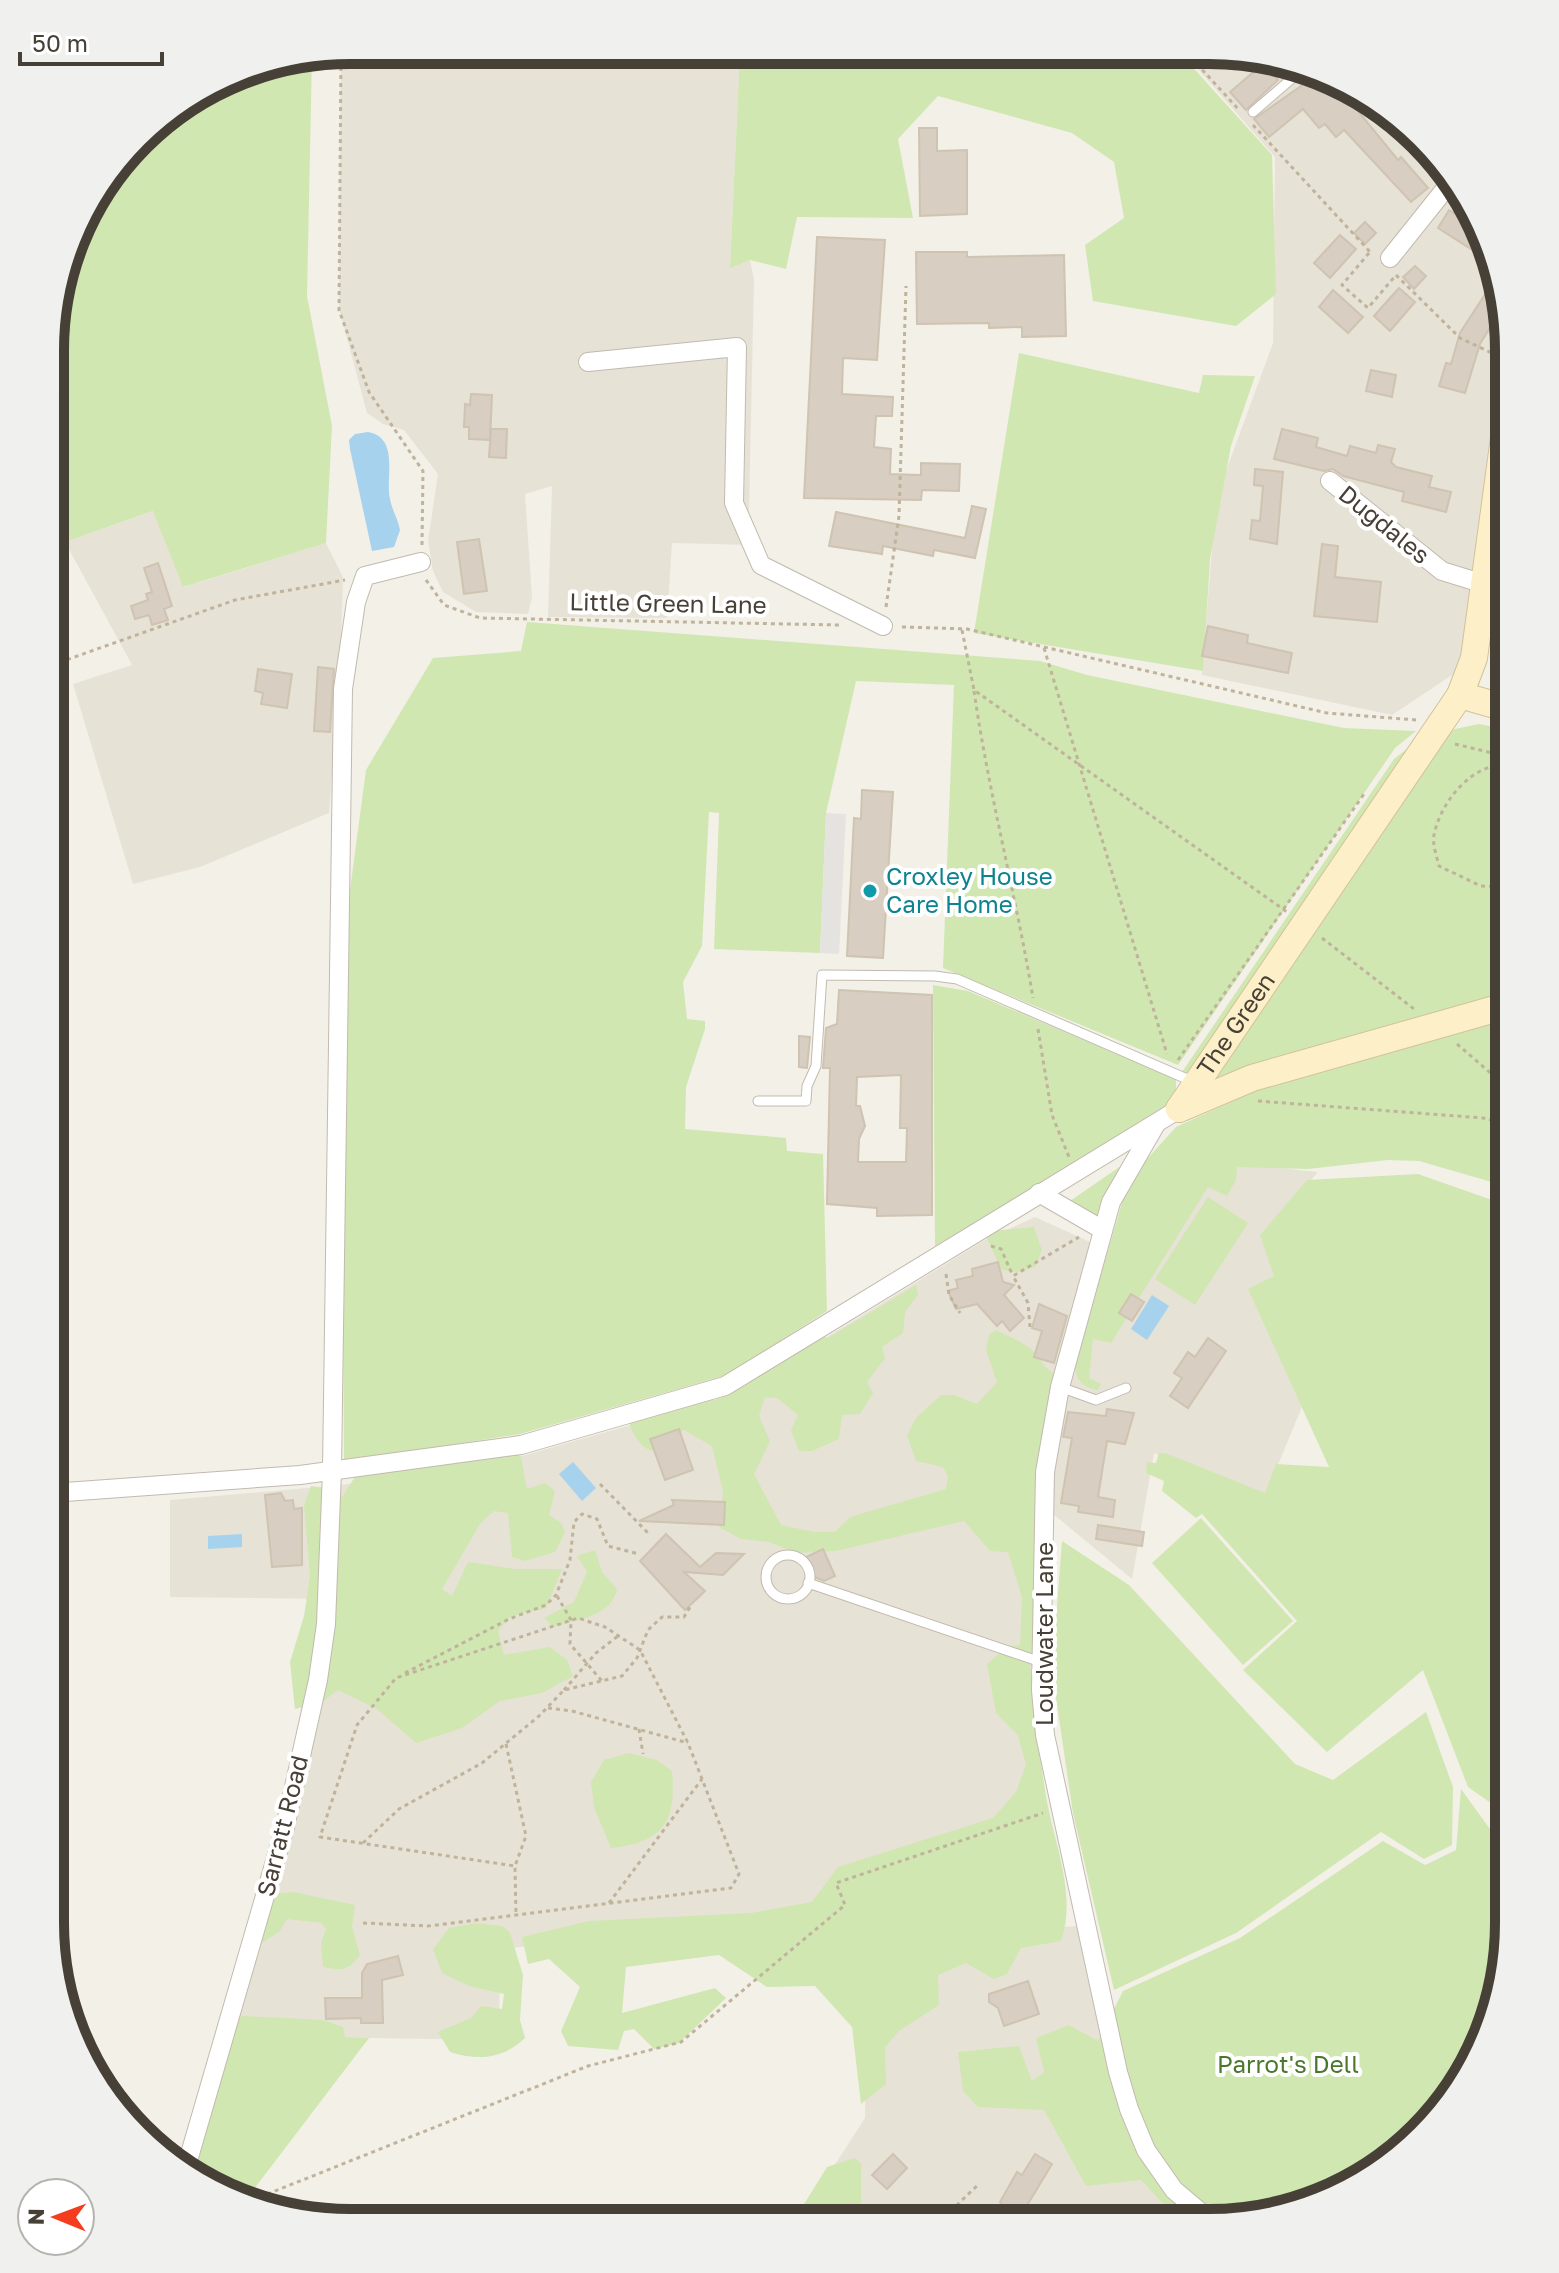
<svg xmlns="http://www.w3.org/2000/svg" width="1559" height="2273" font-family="'Golos Text',sans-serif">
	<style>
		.residential { fill: #e7e2d6 }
		.green { fill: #d0e7b2 }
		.parking { fill: #e5e3e0 }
		.water { fill: #a6d2ee }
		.building { fill: #d8cec1; stroke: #cfc3b1; stroke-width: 2; fill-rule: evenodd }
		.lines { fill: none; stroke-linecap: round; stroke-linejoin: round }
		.lane-casing { stroke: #c2baae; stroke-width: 11 }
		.street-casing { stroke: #c2baae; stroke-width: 20 }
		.secondary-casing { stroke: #d2c299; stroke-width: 28 }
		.path { stroke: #c0b39c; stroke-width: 3; stroke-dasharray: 4 4; stroke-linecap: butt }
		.lane { stroke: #fff; stroke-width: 9 }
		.street { stroke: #fff; stroke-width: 18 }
		.secondary { stroke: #fdf0c8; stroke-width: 26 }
		.culture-dot { fill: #0f9aa8; stroke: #fff; stroke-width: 3 }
		.labels { text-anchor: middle; stroke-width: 8; stroke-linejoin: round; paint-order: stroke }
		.street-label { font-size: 24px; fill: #474037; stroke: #fff }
		.culture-label { font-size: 24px; fill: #0d838f; stroke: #fff; text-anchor: start }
		.park-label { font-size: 24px; fill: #49772b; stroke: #fff }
		.rim { fill: none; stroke: #474037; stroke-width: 10 }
	</style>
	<rect width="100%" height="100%" fill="#f3f0e8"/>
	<g class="residential">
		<path d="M350,50L740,51L730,267L750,260L754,280L749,512L754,545L672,543L667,618L548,617L552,486L525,494L532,597L528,614L476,612L443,592L433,571L428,541L438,474L404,430L383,424L367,413L339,308L341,51Z"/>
		<path d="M1183,52L1248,53L1323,73L1391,112L1478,218L1509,350V383L1458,671L1392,715L1202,675L1216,498L1273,343L1275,157Z"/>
		<path d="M154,511L184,587L326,543L343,577L340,670L329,813L200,867L133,884L73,684L132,665L65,542Z"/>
		<path d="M1509,603V694L1504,693L1500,671Z"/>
		<path d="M1210,1161L1318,1172L1264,1234L1278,1278L1304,1402L1265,1496L1154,1453L1132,1579L1041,1504L1035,1698L1045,1812L776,1922L500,1949L499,2040L232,2036L329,1599L170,1597V1500L341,1485L515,1458L729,1397L985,1240L1035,1217L1110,1251Z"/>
		<path d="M1077,1926L1109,2076L1191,2223L798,2222L865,2118L866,1957L906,1941Z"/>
	</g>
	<g class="green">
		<path d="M740,51L1179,52L1272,155L1276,294L1236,326L1093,301L1085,245L1124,218L1114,162L1072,133L938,96L898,139L913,218L797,217L786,269L750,260L730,268Z"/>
		<path d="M312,56L307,296L332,426L326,543L183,587L153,511L65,542L52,513L53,311L90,201L153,124L253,66Z"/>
		<path d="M1019,353L1199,393L1203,375L1255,376L1231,446L1210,559L1203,671L974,633Z"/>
		<path d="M527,622L1040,661L1087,675L1344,728L1416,731L1395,748L1178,1065L943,968L954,685L856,681L826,813L820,953L714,949L719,813L709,812L702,946L683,982L687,1019L705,1021V1029L686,1087L685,1129L786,1138L787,1151L823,1154L827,1311L727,1375L520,1434L344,1462L341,957L366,770L433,658L521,651Z"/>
		<path d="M1479,724L1509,730V1005L1211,1087L1210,1076L1447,734L1455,729Z"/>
		<path d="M1418,740L1193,1071L1180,1075L1394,759Z"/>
		<path d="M933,985L968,991L1176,1079V1094L1153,1121L935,1246Z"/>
		<path d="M1509,1015V1187L1419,1161L1388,1160L1308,1169L1237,1167L1236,1180L1227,1196L1208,1187L1111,1343L1093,1339L1089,1378L1101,1384L1098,1390C1082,1387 1076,1381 1075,1365L1123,1199L1139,1168L1176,1127L1262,1088Z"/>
		<path d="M1121,1166L1122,1173L1096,1219L1067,1203Z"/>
		<path d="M1418,1174L1509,1206L1508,1815L1468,1787L1423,1670L1327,1752L1243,1670L1297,1621L1202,1514L1196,1518L1162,1491L1164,1481L1146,1473L1147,1462L1156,1463L1159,1453L1168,1454L1265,1493L1276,1464L1329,1467L1248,1289L1274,1276L1260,1235L1307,1180Z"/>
		<path d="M1208,1197L1248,1223L1195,1305L1155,1279Z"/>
		<path d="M1034,1227L1042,1250L1035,1267L1017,1272L1002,1270L987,1239L990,1231Z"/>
		<path d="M916,1285L918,1295L905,1312L903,1333L882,1347L885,1358L867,1382L873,1393L860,1414L842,1415L839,1439L812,1451H799L791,1430L798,1415L777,1398L765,1397L759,1416L770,1441L754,1474L781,1525L815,1532H835L850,1517L946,1489L948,1476L943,1467L916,1461L907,1435L916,1418L941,1395H954L977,1404L997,1382L986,1350L989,1335L996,1330C1008,1336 1021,1341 1031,1349C1042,1359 1043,1369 1058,1376L1032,1655H1029C1034,1700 1038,1745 1045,1790C1052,1839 1078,1893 1061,1941L1021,1948L1007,1974L994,1979L966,1963L938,1975L939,2005L899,2031L885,2047L886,2084L861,2104L852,2027L815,1986L767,1987L719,1955L626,1967L622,2013L715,1988L726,1998L679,2043L654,2049L634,2029L624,2031L618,2050L568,2046L561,2031L580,1987L549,1959L528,1964L522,1937L589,1921L751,1913L812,1902L838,1867L993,1818L1016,1792L1026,1765L1018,1735L996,1713L987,1664L1007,1647L1020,1645L1022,1597L1008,1552L990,1551L964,1521L836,1551L796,1553L769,1542L741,1539L719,1527L723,1492L712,1446L684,1430L651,1451C636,1444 630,1429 627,1413L700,1392L714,1400L725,1396L810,1332L828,1338Z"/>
		<path d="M510,1446L521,1457L527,1489L545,1483L555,1491L549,1515L562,1524L565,1533L555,1552L525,1561L512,1557L508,1513L494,1511L480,1524L442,1589L452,1596L468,1562L515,1569H562L546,1608L511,1616L498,1631L504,1655L550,1647L567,1660L573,1676L542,1693L500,1701L462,1728L416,1743L377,1709L338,1690L322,1702L295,1709L290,1662L304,1616L310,1576L304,1505L311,1486L324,1488L330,1516L358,1472Z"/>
		<path d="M1201,1518L1293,1621L1243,1665L1152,1563Z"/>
		<path d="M1062,1541L1129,1585L1295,1764L1333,1780L1426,1712L1453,1787L1452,1845L1424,1859L1381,1832L1236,1933L1114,1990L1073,1813L1052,1671Z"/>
		<path d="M595,1550L602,1572L617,1589C611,1617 578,1619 553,1627L544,1618L574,1602L587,1572L577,1556Z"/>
		<path d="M629,1753L657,1760L672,1771C677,1821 663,1843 611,1848L594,1807L591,1782L604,1760Z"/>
		<path d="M1461,1789L1508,1854V1943L1493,2020L1483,2041L1450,2069L1415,2139L1406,2149L1341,2192L1209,2223H1168L1169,2210L1141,2180L1086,2186L1044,2110L978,2107L963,2091L958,2052L1019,2046L1032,2081L1044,2072L1036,2038L1069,2025L1098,2041L1123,1991L1240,1938L1383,1841L1425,1865L1456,1850Z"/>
		<path d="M293,1892L355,1905L352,1927L360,1955C348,1971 342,1971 323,1967L321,1943L326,1929L321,1923L287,1919L279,1932L260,1944L273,1894Z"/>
		<path d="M475,1923L503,1926L510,1933L523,1975L520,2020L525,2038C503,2059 478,2061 450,2052L438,2032L471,2018L481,2006L502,2009L504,1994L469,1986L442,1973L433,1949L449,1928Z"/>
		<path d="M242,2016L323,2020L343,2027L345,2037L369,2038L251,2193L252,2205L236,2200L178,2167L219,2035Z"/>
		<path d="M855,2158L861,2164V2205L847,2209L839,2222H793L827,2167Z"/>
	</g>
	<path class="parking" d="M826,813L846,814L839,954L820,953Z"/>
	<g class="water">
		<path d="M368,432C400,438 385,478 390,499C392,510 398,519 400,530L394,547L372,551L350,449L349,440L355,434Z"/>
		<path d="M1152,1295L1169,1306L1147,1340L1131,1329Z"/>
		<path d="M573,1462L596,1488L582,1501L559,1474Z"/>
		<path d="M242,1534V1547L208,1549V1536Z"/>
	</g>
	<g class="building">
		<path d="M1264,63L1278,80L1246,110L1230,92Z"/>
		<path d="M1321,72L1340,89L1398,160L1401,157L1428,188L1411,202L1344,130L1336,137L1325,124L1319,128L1303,109L1269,137L1254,119Z"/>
		<path d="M919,128H937V151L967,150V214L920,216Z"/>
		<path d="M1449,210L1481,229L1488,260L1438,228Z"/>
		<path d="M1365,222L1376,233L1365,244L1354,233Z"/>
		<path d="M1340,235L1356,249L1330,278L1314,263Z"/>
		<path d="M817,237L885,240L877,360L843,358L842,394L893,397L892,416H876L874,447L891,449L890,474L921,475V463L960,464L959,491L922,490L921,500L804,498Z"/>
		<path d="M916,252H967V257L1064,255L1066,336L1022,337V327L989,328V323L917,324Z"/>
		<path d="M1415,266L1426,276L1414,289L1403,277Z"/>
		<path d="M1493,282L1500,311L1480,344L1465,393L1439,386L1446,363L1451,364L1460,333Z"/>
		<path d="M1399,288L1415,302L1390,331L1374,316Z"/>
		<path d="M1333,290L1363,317L1348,333L1319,307Z"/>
		<path d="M1371,370L1396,375L1392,397L1366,391Z"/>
		<path d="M471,394L492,395L490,440L469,439V427H464L465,404L470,405Z"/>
		<path d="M491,429H507L506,458L489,457Z"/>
		<path d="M1282,429L1318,438L1316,447L1347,456L1350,446L1376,453L1378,445L1395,449L1391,462L1396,467L1432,476L1429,487L1451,492L1446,512L1402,501L1404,492L1343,476L1333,469L1324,471L1274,459Z"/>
		<path d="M1255,469L1283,472L1277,544L1250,539L1252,520L1260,521L1263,486L1254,485Z"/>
		<path d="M972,506L986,509L975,558L934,550L933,556L883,546L882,554L829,546L836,512L965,538Z"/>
		<path d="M479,539L487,591L464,594L457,542Z"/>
		<path d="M1322,544L1338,546L1335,577L1381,582L1377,622L1314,616Z"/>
		<path d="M158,563L172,606L164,609L168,620L152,625L149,615L135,619L131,606L148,600L146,594L152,592L144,568Z"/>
		<path d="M1208,626L1248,635L1247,643L1292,653L1288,673L1202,656Z"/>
		<path d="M318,667L334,669L330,732L314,731Z"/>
		<path d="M258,669L292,674L287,708L261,704L263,693L255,691Z"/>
		<path d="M862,790L893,792L883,958L847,956L854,818L861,819Z"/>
		<path d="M839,990L932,995V1215L877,1216V1208L827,1204L830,1068H823L826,1028L837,1024ZM901,1075L900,1128H907L906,1162H858L859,1139L865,1126L860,1106H856L857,1077Z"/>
		<path d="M799,1036L810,1037L807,1068L799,1067Z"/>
		<path d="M998,1262L1003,1282L1014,1285L1004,1295L1024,1318L1010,1331L1002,1321L997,1326L977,1304L956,1309L948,1291L958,1288L956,1280L973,1276L972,1269Z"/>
		<path d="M1131,1294L1144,1302L1132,1321L1119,1313Z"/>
		<path d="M1039,1304L1067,1316L1054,1363L1034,1357L1042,1331L1032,1328Z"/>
		<path d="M1208,1338L1226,1351L1188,1408L1170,1396L1182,1378L1174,1373L1188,1352L1195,1357Z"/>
		<path d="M1107,1409L1134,1413L1125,1444L1107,1441L1098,1497L1115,1500L1113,1517L1078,1512L1079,1506L1061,1503L1072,1438L1063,1437L1068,1412L1106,1416Z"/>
		<path d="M679,1429L693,1470L665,1480L650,1439Z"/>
		<path d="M281,1493L285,1501L293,1500L294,1509L302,1508V1565L272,1567L265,1495Z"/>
		<path d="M672,1500L725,1502L724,1525L639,1521L674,1505Z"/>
		<path d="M1098,1525L1144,1532L1142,1546L1096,1539Z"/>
		<path d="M666,1534L700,1567L716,1553L744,1554L723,1575L684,1572L705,1591L685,1610L640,1561Z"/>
		<path d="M823,1549L835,1576L824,1581L812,1576L804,1558Z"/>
		<path d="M398,1956L403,1975L382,1980L383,2023H361V2018L326,2019L325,1998H362V1973L367,1964Z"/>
		<path d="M1028,1981L1039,2014L1004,2026L998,2008L989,2002V1994Z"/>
		<path d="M893,2154L907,2168L887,2189L872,2175Z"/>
		<path d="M1035,2154L1052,2164L1017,2222H1010L997,2213L1002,2204L1000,2202L1017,2172L1022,2175Z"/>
	</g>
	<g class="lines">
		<defs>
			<g id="lane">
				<path d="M1253,112L1304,68"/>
				<path d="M1488,584L1509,587"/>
				<path d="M758,1101H806L807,1086L816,1066L822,975L935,976L957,979L1194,1082"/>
				<path d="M1060,1387L1096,1400L1126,1388"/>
				<circle cx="788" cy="1577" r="22"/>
				<path d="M808,1583L1041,1662"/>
			</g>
			<g id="street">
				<path d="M1390,258L1450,183"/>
				<path d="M588,362L737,347L734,503L761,565L883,626"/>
				<path d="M1330,481L1442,571L1484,584"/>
				<path d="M1156,1124L1111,1202L1060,1387L1045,1472L1041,1690L1045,1735L1118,2072L1129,2109L1146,2150L1174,2190L1212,2222"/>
				<path d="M1039,1193L1103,1230"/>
				<path d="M51,1493L300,1475L521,1445L725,1386L1179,1109"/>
				<path d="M185,2171L285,1827L318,1680L326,1624L332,1471L343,689L356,602L365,576L421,562"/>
			</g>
			<g id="secondary">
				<path d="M1460,695L1509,709"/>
				<path id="s1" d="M1179,1109L1460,695L1474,658L1509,401"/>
				<path d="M1179,1109L1252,1078L1509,1005"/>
			</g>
		</defs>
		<use href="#lane" class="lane-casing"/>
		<use href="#street" class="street-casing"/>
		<use href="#secondary" class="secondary-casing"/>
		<g class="path">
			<path d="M341,51L339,310L369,392L423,471L422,545"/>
			<path d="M1186,52L1240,111"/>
			<path d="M1253,125L1372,254"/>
			<path d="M1369,253L1342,285L1368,308L1396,275"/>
			<path d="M1396,275L1460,338L1509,361"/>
			<path d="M426,580L444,605L480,618L839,625"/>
			<path d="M886,607L899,516L906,286"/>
			<path d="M902,627L967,629L1327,713L1417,720"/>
			<path d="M962,630L974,690L1287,912"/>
			<path d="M1044,648L1167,1054"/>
			<path d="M52,665L235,600L345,580"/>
			<path d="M974,691C989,795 1016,895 1033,998"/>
			<path d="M1455,744L1509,757"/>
			<path d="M1509,887L1481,886L1439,866C1437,857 1432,844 1434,835C1441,801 1472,763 1509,764"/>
			<path d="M1322,938L1414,1009"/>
			<path d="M1038,1029L1052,1115L1069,1157"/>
			<path d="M1457,1044L1509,1089"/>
			<path d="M1178,1060L1364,794"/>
			<path d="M1258,1101L1483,1118L1509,1124"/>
			<path d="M991,1246L1001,1249L1013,1276"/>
			<path d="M946,1274L949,1295L960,1313"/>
			<path d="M1030,1327L1028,1303L1013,1276L1079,1237"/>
			<path d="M600,1484L648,1533"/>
			<path d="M557,1596L571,1620L570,1644L602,1681"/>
			<path d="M405,1673L509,1619L546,1605L556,1595L570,1560L574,1522L582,1514L597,1519L608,1546L639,1554"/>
			<path d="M564,1690L596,1653L618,1636"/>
			<path d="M548,1708L572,1711L688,1743"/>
			<path d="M639,1729L643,1754"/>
			<path d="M506,1744L526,1836L515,1866L516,1915"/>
			<path d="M363,1843L399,1809L482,1763L539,1716L564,1690L622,1676L637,1658L648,1630L662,1617H684L690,1607"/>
			<path d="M609,1903L702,1779"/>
			<path d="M363,1923L428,1926L731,1888L739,1874L688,1743L640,1650L605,1627L578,1618L396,1678L357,1725L320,1837L515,1866"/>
			<path d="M245,2203L588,2066L681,2042L845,1905L836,1883L1043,1813"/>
			<path d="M939,2222L979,2184"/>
		</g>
		<use href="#lane" class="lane"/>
		<use href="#street" class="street"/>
		<use href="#secondary" class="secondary"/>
	</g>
	<circle class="culture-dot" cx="870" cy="891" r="8"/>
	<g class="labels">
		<g class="street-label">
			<text transform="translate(1384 525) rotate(39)" y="8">Dugdales</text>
			<text transform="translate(668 604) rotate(1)" y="8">Little Green Lane</text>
			<text dy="8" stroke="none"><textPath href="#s1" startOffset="102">The Green</textPath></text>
			<text transform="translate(1045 1634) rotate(-90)" y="8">Loudwater Lane</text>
			<text transform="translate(283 1826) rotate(-76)" y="8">Sarratt Road</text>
		</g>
		<g class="culture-label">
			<text x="886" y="885">Croxley House<tspan x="886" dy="28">Care Home</tspan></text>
		</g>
		<g class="park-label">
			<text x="1288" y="2073">Parrot's Dell</text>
		</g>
	</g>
	<path d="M0 0H1559V2273H0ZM350 64H1209A286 286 0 0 1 1495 350V1923A286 286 0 0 1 1209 2209H350A286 286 0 0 1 64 1923V350A286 286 0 0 1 350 64Z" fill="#f0f0ef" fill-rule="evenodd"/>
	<path class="rim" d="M350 64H1209A286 286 0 0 1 1495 350V1923A286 286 0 0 1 1209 2209H350A286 286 0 0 1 64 1923V350A286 286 0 0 1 350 64Z"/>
	<g transform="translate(56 2217) rotate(271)"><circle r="38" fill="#ffffff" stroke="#b5b3af" stroke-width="2"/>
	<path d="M0-6L14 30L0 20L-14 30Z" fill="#f43c1f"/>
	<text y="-12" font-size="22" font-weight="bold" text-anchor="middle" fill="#474037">N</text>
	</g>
	<path d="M20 52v12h142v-12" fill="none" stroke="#474037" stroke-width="4"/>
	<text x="32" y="52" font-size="24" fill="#474037" stroke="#ffffff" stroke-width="6" paint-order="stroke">50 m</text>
</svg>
